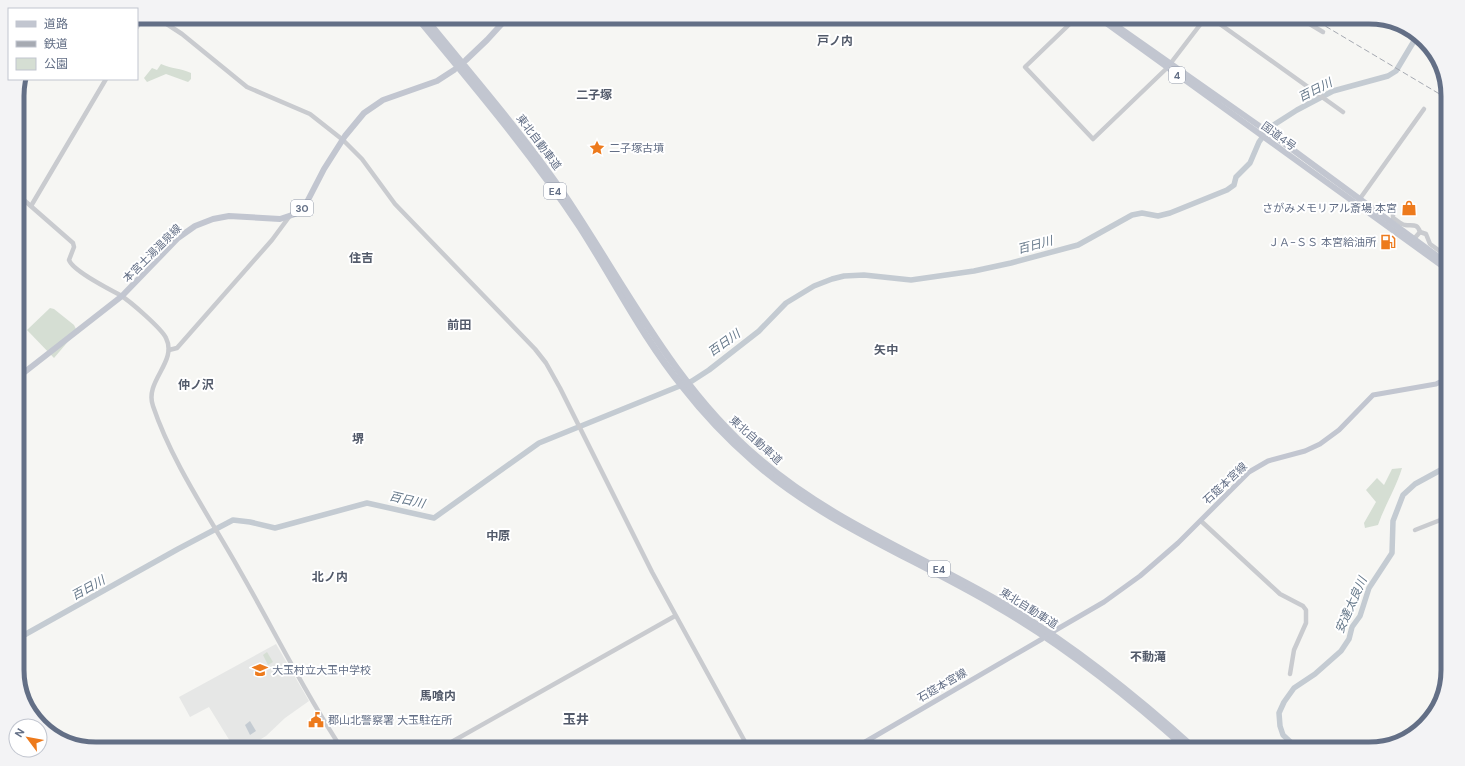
<svg xmlns="http://www.w3.org/2000/svg" width="1465" height="766" font-family="'DM Sans','Noto Sans JP',sans-serif">
	<style>
		.built { fill: #e6e7e6 }
		.green { fill: #d5ded3 }
		.water { fill: #c4cbd2 }
		.lines { fill: none; stroke-linecap: round; stroke-linejoin: round }
		.river { stroke: #c4cbd2; stroke-width: 5.5 }
		.tertiary { stroke: #c9cbcf; stroke-width: 4.5 }
		.secondary { stroke: #c2c6d0; stroke-width: 5 }
		.primary { stroke: #c2c6d0; stroke-width: 6 }
		.trunk { stroke: #c2c6d0; stroke-width: 6 }
		.motorway { stroke: #c2c6d0; stroke-width: 7 }
		.rail { stroke: #a6aab2; stroke-width: 1; stroke-dasharray: 6 3; stroke-linecap: butt }
		.labels { text-anchor: middle; stroke-width: 4; stroke-linejoin: round; paint-order: stroke }
		.shield { fill: #fff; stroke: #929aaa; stroke-width: 1 }
		.shield-label { font-size: 10px; font-weight: bold; fill: #636f86 }
		.street-label { font-size: 11px; fill: #636f86; stroke: #fff }
		.poi-label { font-size: 11px; fill: #636f86; stroke: #fff; text-anchor: start }
		.neighbourhood-label { font-size: 12px; font-weight: bold; fill: #525a6a; stroke: #fff }
		.water-label { font-size: 12px; font-style: italic; fill: #647789; stroke: #fff }
		.quarter-label { font-size: 13px; font-weight: bold; fill: #525a6a; stroke: #fff }
		.rim { fill: none; stroke: #636f86; stroke-width: 5 }
	</style>
	<rect width="100%" height="100%" fill="#f6f6f3"/>
	<path class="built" d="M276,644L309,701L285,718L266,736L251,745L233,746L209,707L190,717L179,697Z"/>
	<g class="green">
		<path d="M161,64C171,69 181,68 191,73V79L188,82L166,74L147,82L144,78L152,68L157,70Z"/>
		<path d="M50,308L54,309L74,325L77,331L54,358L27,330Z"/>
		<path d="M1402,468C1396,488 1385,505 1378,525L1365,528L1364,523L1376,502L1366,490L1377,478L1384,485L1392,469Z"/>
		<path d="M1448,526V543L1441,530Z"/>
		<path d="M267,652L273,662L268,665L263,655Z"/>
	</g>
	<path class="water" d="M250,721L256,731L250,735L245,725Z"/>
	<g class="lines">
		<g class="river">
			<path d="M17,639L178,549L233,520L250,522L275,528L367,503L434,518L539,443L692,381L709,370L759,331L786,303L814,286L832,279L844,276L864,275L911,280L974,271L1011,263L1078,245L1132,215L1142,213L1158,216L1170,213L1227,190L1234,185L1236,177L1250,163L1259,142L1269,128L1297,110L1333,91L1388,76L1396,71L1417,36"/>
			<path d="M1298,749L1283,735L1280,726L1279,713L1284,702L1294,688L1315,674L1341,651L1349,639L1352,627L1360,616L1369,588L1392,553L1393,521L1403,495L1415,484L1448,466"/>
		</g>
		<g class="tertiary">
			<path d="M156,17L182,34L247,87L310,114L343,140L362,159L395,204L535,349L546,363L560,388L652,572L749,749"/>
			<path d="M1077,17L1025,67L1093,139L1167,68L1206,17"/>
			<path d="M1210,17L1343,112"/>
			<path d="M1298,17L1323,32"/>
			<path d="M137,27L143,17"/>
			<path d="M17,194L73,243L74,247L69,260C73,271 109,289 120,295C130,301 162,329 166,338C178,362 144,381 153,406C172,463 211,519 240,571C274,630 304,692 342,749"/>
			<path d="M1359,200L1424,109"/>
			<path d="M31,206L106,79"/>
			<path d="M1393,213V218C1397,220 1401,225 1405,225C1413,226 1417,223 1420,232L1413,240"/>
			<path d="M1420,232L1426,234L1430,244L1448,257"/>
			<path d="M169,350L177,348L272,240L289,217"/>
			<path d="M1201,521L1280,594L1303,606L1306,610V623L1294,650L1290,674"/>
			<path d="M1415,530L1448,517"/>
			<path d="M439,749L675,616"/>
		</g>
		<g class="secondary">
			<path d="M1054,631L1104,602L1140,576L1178,543L1249,472L1268,461L1305,451L1320,444L1339,430L1373,395L1436,384L1448,378"/>
			<path d="M853,749L1042,639"/>
		</g>
		<g class="primary">
			<path d="M466,60L487,40L508,17"/>
			<path d="M17,378L122,296L178,238L195,226L213,219L229,216L280,219L295,214L307,202L324,169L345,136L364,113L383,100L437,81L454,70"/>
		</g>
		<g class="trunk">
			<path d="M1098,17L1448,270"/>
			<path d="M1114,24L1285,144L1448,264"/>
		</g>
		<g class="motorway">
			<path d="M417,17C473,85 531,153 580,227C614,280 643,338 683,387C704,414 728,439 754,462C825,524 915,558 996,606C1066,646 1128,696 1187,749"/>
			<path d="M424,17C472,76 522,133 565,196C626,287 674,386 758,458C829,520 919,555 1000,602C1071,643 1135,695 1195,749"/>
		</g>
		<path class="rail" d="M1310,17L1448,99"/>
	</g>
	<defs>
		<symbol id="sight-bare" viewBox="-9 -9 18 18"><path d="M0-6L1.8-2.2L6-1.7L2.9 1.2L3.7 5.4L0 3.3L-3.7 5.4L-2.9 1.2L-6-1.7L-1.8-2.2Z" fill="#ed7a1c" stroke="#fff" stroke-width="2.5" paint-order="stroke"/></symbol>
		<symbol id="shop-bare" viewBox="-9 -9 18 18"><path d="M-5-2.5h2.3a2.7 3.5 0 0 1 5.4 0H5L5.5 6h-11ZM-1.5-2.5h3a1.5 2.3 0 0 0-3 0Z" fill="#ed7a1c" stroke="#fff" stroke-width="2.5" paint-order="stroke"/></symbol>
		<symbol id="fuel-bare" viewBox="-9 -9 18 18"><path d="M-5.5-6h7V0h2V4h1.3V-2.5L3-4.5l.8-.8L6-3V5H2.5V1h-1V6h-7ZM-4.2-4.7v3.2H.2V-4.7Z" fill="#ed7a1c" stroke="#fff" stroke-width="2.5" paint-order="stroke"/></symbol>
		<symbol id="school-bare" viewBox="-9 -9 18 18"><path d="M0-5L7-2L0 1L-7-2ZM-4 1L0 2.5L4 1V4Q0 6-4 4Z" fill="#ed7a1c" stroke="#fff" stroke-width="2.5" paint-order="stroke"/></symbol>
		<symbol id="civic-bare" viewBox="-9 -9 18 18"><path d="M-.6-6.5H3V-4.5H.6V-3L4-1V1h2V6H-6V1h2V-1L-.6-3ZM-1.2 2.5V6h2.4V2.5Z" fill="#ed7a1c" stroke="#fff" stroke-width="2.5" paint-order="stroke"/></symbol>
	</defs>
	<g fill-rule="evenodd">
		<use href="#sight-bare" x="586" y="137" width="22" height="22"/>
		<use href="#shop-bare" x="1398" y="197" width="22" height="22"/>
		<use href="#fuel-bare" x="1377" y="231" width="22" height="22"/>
		<use href="#school-bare" x="249" y="659" width="22" height="22"/>
		<use href="#civic-bare" x="305" y="709" width="22" height="22"/>
	</g>
	<g class="labels">
		<g class="shield">
			<rect x="1169" y="67" width="16" height="16" rx="3"/>
			<rect x="544" y="183" width="22" height="16" rx="3"/>
			<rect x="291" y="200" width="22" height="16" rx="3"/>
			<rect x="928" y="561" width="22" height="16" rx="3"/>
		</g>
		<g class="shield-label">
			<text x="1177" y="79">4</text>
			<text x="555" y="195">E4</text>
			<text x="302" y="212">30</text>
			<text x="939" y="573">E4</text>
		</g>
		<g class="street-label">
			<text transform="translate(1279 136) rotate(36)" y="4">国道4号</text>
			<text transform="translate(539 142) rotate(53)" y="4">東北自動車道</text>
			<text transform="translate(152 253) rotate(-45)" y="4">本宮土湯温泉線</text>
			<text transform="translate(756 440) rotate(42)" y="4">東北自動車道</text>
			<text transform="translate(1225 483) rotate(-43)" y="4">石筵本宮線</text>
			<text transform="translate(1029 608) rotate(32)" y="4">東北自動車道</text>
			<text transform="translate(942 685) rotate(-30)" y="4">石筵本宮線</text>
		</g>
		<g class="poi-label">
			<text x="609" y="152">二子塚古墳</text>
			<text x="1397" y="212" text-anchor="end">さがみメモリアル斎場 本宮</text>
			<text x="1376" y="246" text-anchor="end">ＪＡ-ＳＳ 本宮給油所</text>
			<text x="272" y="674">大玉村立大玉中学校</text>
			<text x="328" y="724">郡山北警察署 大玉駐在所</text>
		</g>
		<g class="neighbourhood-label">
			<text x="835" y="45">戸ノ内</text>
			<text x="594" y="99">二子塚</text>
			<text x="361" y="262">住吉</text>
			<text x="459" y="329">前田</text>
			<text x="886" y="354">矢中</text>
			<text x="196" y="389">仲ノ沢</text>
			<text x="358" y="443">堺</text>
			<text x="498" y="540">中原</text>
			<text x="330" y="581">北ノ内</text>
			<text x="1148" y="661">不動滝</text>
			<text x="438" y="700">馬喰内</text>
		</g>
		<g class="water-label">
			<text transform="translate(1315 90) rotate(-27)" y="4">百日川</text>
			<text transform="translate(1035 245) rotate(-15)" y="4">百日川</text>
			<text transform="translate(724 343) rotate(-36)" y="4">百日川</text>
			<text transform="translate(407 500) rotate(13)" y="4">百日川</text>
			<text transform="translate(88 588) rotate(-29)" y="4">百日川</text>
			<text transform="translate(1351 605) rotate(-66)" y="4">安達太良川</text>
		</g>
		<g class="quarter-label">
			<text x="576" y="724">玉井</text>
		</g>
	</g>
	<path d="M0 0H1465V766H0ZM96 24H1369A72 72 0 0 1 1441 96V670A72 72 0 0 1 1369 742H96A72 72 0 0 1 24 670V96A72 72 0 0 1 96 24Z" fill="#f3f3f5" fill-rule="evenodd"/>
	<path class="rim" d="M96 24H1369A72 72 0 0 1 1441 96V670A72 72 0 0 1 1369 742H96A72 72 0 0 1 24 670V96A72 72 0 0 1 96 24Z"/>
	<rect x="8" y="8" width="130" height="72" fill="#ffffff" stroke="#c1c5cf"/>
	<rect x="16" y="21" width="20" height="6" fill="#c2c6d0" stroke="#c1c5cf"/>
	<text x="44" y="28" font-size="12" fill="#636f86">道路</text>
	<rect x="16" y="41" width="20" height="6" fill="#a6aab2" stroke="#c1c5cf"/>
	<text x="44" y="48" font-size="12" fill="#636f86">鉄道</text>
	<rect x="16" y="58" width="20" height="12" fill="#d5ded3" stroke="#c1c5cf"/>
	<text x="44" y="68" font-size="12" fill="#636f86">公園</text>
	<g transform="translate(28 738) rotate(302)"><circle r="19" fill="#ffffff" stroke="#c1c5cf"/>
	<path d="M0-3L7 15L0 10L-7 15Z" fill="#ed7a1c"/>
	<text y="-6" font-size="11" font-weight="bold" text-anchor="middle" fill="#636f86">N</text>
	</g>
</svg>
